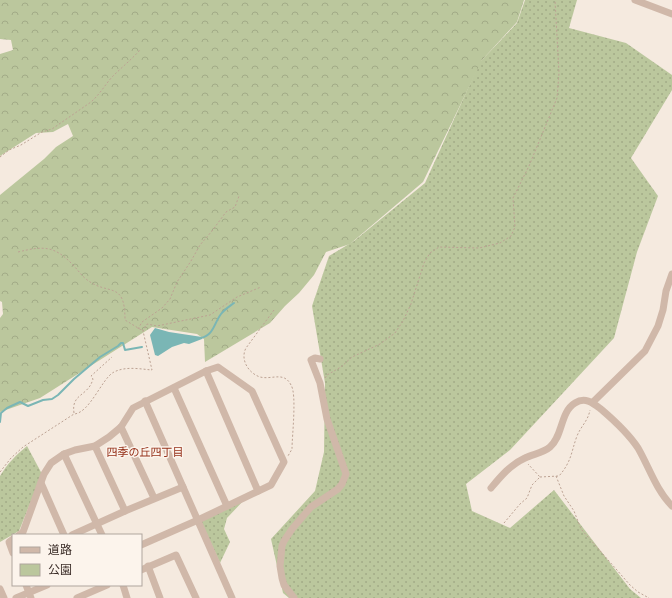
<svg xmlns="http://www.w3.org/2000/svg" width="672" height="598" font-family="Overpass,'Noto Sans JP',sans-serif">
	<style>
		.green { fill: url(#green-dots) }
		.forest { fill: url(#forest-crowns) }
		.water { fill: #7ab6b5 }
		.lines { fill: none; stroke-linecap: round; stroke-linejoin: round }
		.stream { stroke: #7ab6b5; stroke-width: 2 }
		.path { stroke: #bca293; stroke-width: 1; stroke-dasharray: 2 2; stroke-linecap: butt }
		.minor { stroke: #d0b8a9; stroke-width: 7 }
		.labels { text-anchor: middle; stroke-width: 3; stroke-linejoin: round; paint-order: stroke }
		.neighbourhood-label { font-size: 11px; fill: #953019; stroke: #fcf4ec }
	</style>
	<defs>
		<pattern id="green-dots" width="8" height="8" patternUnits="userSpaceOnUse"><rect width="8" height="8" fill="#bbc79d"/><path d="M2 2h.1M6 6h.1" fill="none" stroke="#a2ab87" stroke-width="1.8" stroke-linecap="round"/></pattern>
		<pattern id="forest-crowns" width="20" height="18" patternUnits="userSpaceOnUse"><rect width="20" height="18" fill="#bbc79d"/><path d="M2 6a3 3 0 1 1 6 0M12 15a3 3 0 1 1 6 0" fill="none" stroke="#a2ab87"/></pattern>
	</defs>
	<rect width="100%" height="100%" fill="#f5eadf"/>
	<g class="green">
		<path d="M525,0H577L569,28L626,43L672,75V90L631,158L658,196L637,252L614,338L510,450L466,484L472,511L510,528L554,490L630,589L641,598H289L283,593L271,539L315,491L324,452L325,383L312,306L329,256L354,241L425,183L480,62L517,23Z"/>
		<path d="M27,446L42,474L19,531L0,542V476C7,464 16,455 27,446Z"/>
		<path d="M245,499L227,518L224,529L230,542L220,563L201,521Z"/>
	</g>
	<path class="forest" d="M0,0H524L517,22L482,60L423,182L350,244L326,252L314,275L299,293L285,306L270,323L205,362L204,339L197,334L152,327L40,398L0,412V318L3,314L2,302L0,301V195L44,159L56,147L73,136L68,124L53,132L36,133L0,156V54L13,50L11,40L0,39Z"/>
	<path class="water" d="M155,328L169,332L202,337V339L189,344L184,343L172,347L158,356L155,355L150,335Z"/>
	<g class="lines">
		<g class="stream">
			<path d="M201,338C214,335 214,323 221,314C225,309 230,306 234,303"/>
			<path d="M0,422L1,413L7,408L20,402L28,406L43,400L52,399L58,395L74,379L100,357L118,346L121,343H123L125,350L142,347"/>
		</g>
		<g class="path">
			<path d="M0,157L9,150L21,145L42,132L52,129L91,102C100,94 105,85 112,77C121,68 131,60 140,50"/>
			<path d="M18,252C43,246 54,245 73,265C78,270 81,275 86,279C108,297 125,279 125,320L143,331"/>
			<path d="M274,310L246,348C240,359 248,373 260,377C272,380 284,371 291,385C297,394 292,436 292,449L288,456"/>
			<path d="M138,329L142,322L162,308L170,299L177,282L191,261L200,245L212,231L226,212L235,207L239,196"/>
			<path d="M325,378L327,375L341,367L352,357L380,344L395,333L403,321L411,304L424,263L430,253L439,247L479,248L500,243L511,236L515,227L513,198L529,166L557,98L559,73L555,0"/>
			<path d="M74,413C71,393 88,397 93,379L91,376L112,357"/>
			<path d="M0,472L11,458L23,447L74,414C90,413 102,378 114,372C126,366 140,369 152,370L143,331L147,324L157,326L210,315L237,297L261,287"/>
			<path d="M556,476L564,496L574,511L581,529L630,585L638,592L649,598"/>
			<path d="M540,477L559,476C572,461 571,452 577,436C581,426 588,421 590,410"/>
			<path d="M504,523L520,504L527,498L532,485L540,477L528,464"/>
		</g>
		<g class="minor">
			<path d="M635,0L672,14"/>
			<path d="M206,371L258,491"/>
			<path d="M174,388L227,506"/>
			<path d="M145,401L232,598"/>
			<path d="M593,402L645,351L658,326L663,310L666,291L672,274"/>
			<path d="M121,427L154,498"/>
			<path d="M95,446L125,511"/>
			<path d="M64,454L102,535"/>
			<path d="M41,483L64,535"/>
			<path d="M491,488C501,476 510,465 525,458C533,454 543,453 550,447C563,436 560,412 575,403C586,396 594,404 602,410C616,422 628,433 638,448C649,467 656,490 672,506"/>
			<path d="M19,535L23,532L44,474L51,463L64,454L75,450L95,446L109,437L121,427L133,408L206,371L218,367L252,391L284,462L271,485L198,520L141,545"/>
			<path d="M72,535L125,511L183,487"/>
			<path d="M13,539L9,542L13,553"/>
			<path d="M148,566L160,598"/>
			<path d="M141,570L176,555L196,598"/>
			<path d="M26,585L31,598"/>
			<path d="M123,585L127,598"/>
			<path d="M0,589L4,598"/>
			<path d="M16,598L47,585"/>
			<path d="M77,598L107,585"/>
			<path d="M294,598L284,585L282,578L280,566L282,546L284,541L292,529L311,507L338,489L342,484L346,474L327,419L320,383L311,360L315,358L320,359"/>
		</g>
	</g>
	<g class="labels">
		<g class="neighbourhood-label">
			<text x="145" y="456">四季の丘四丁目</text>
		</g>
	</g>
	<rect x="12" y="534" width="130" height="52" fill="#fcf4ec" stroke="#afa59e"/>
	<rect x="20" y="547" width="20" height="6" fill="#d0b8a9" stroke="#afa59e"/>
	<text x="48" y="554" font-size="12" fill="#3c2e29">道路</text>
	<rect x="20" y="564" width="20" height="12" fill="#bbc79d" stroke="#afa59e"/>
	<text x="48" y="574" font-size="12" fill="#3c2e29">公園</text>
</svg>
